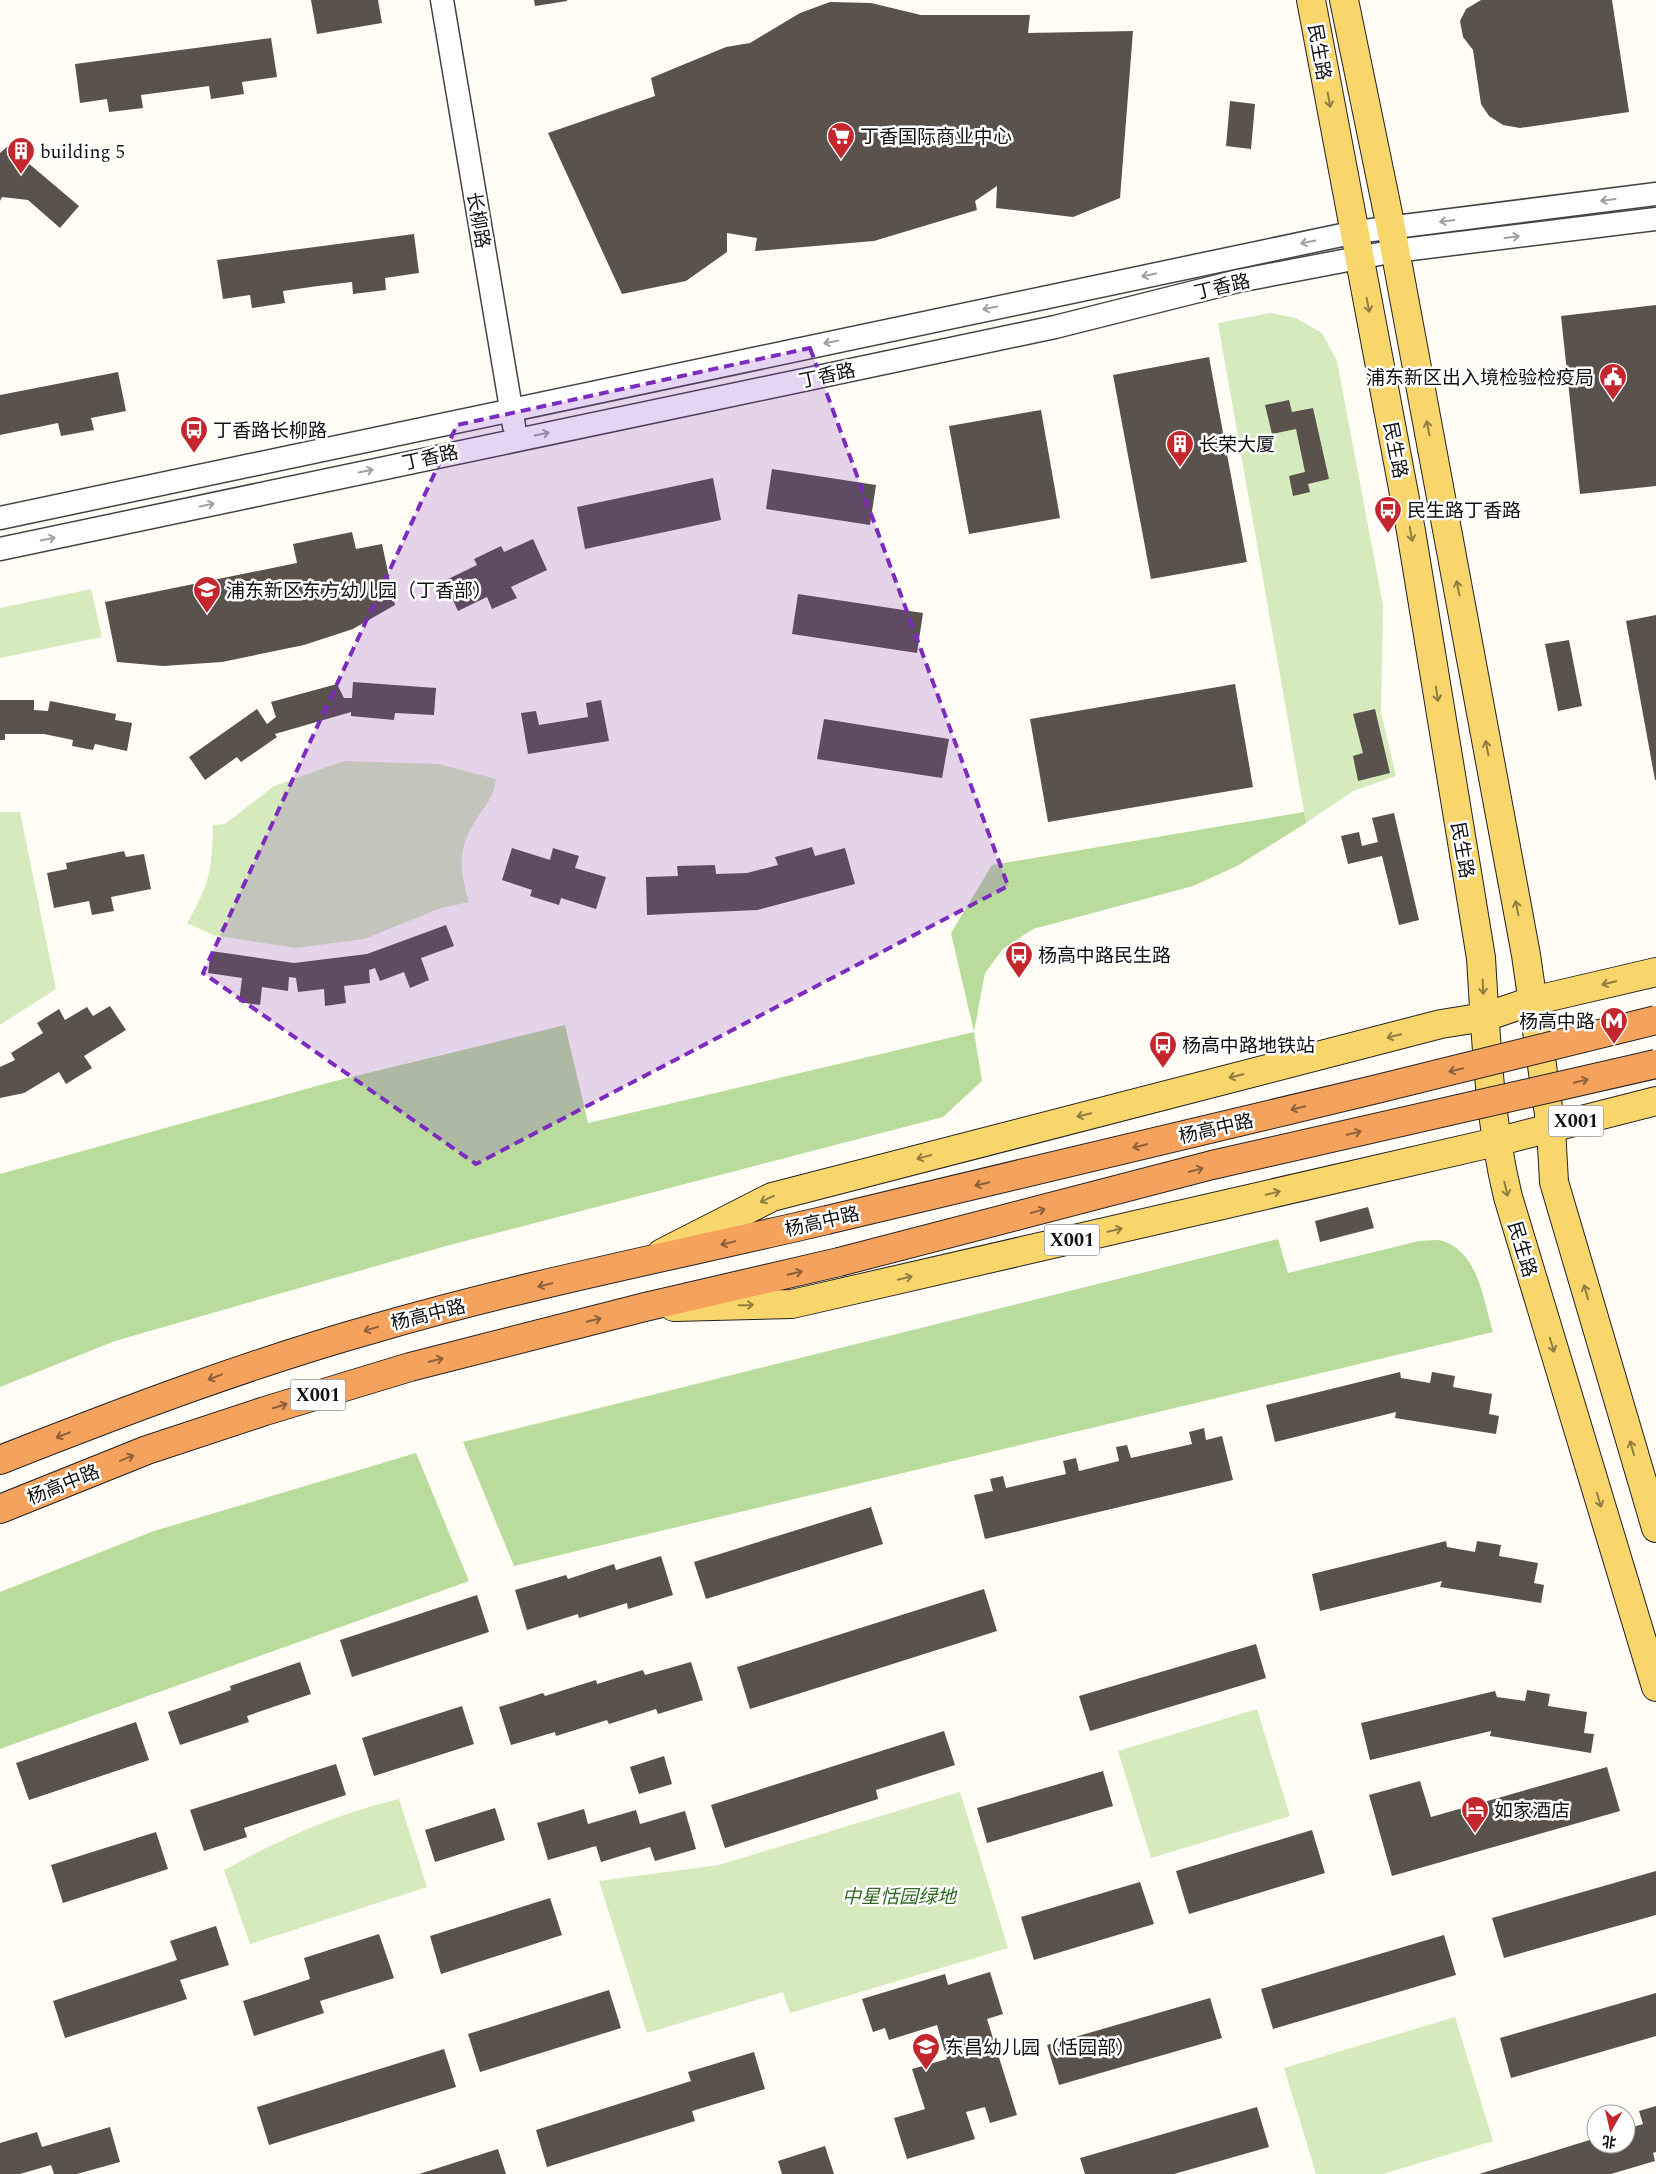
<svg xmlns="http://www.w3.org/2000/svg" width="1656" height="2174" font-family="Spectral,'Noto Sans SC',serif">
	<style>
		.green { fill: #d5ebbd }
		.forest { fill: #b9dc9c }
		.building { fill: #5a524d }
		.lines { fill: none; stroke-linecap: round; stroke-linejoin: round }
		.minor-casing { stroke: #444; stroke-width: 25 }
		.major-casing { stroke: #222; stroke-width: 30 }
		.highway-casing { stroke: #222; stroke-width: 30 }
		.minor { stroke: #fff; stroke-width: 22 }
		.major { stroke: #f9d66b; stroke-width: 28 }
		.highway { stroke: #f5a25d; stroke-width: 28 }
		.highway-bridge-casing { stroke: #222; stroke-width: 30; stroke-linecap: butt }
		.highway-bridge { stroke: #f5a25d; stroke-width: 28 }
		.oneway { stroke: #917d42 }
		.oneway2 { stroke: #a0a0a0 }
		.oneway3 { stroke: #8e613b }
		.marked { fill: #7b2cbf; fill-opacity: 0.2; stroke: #7b2cbf; stroke-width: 4; stroke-dasharray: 10 6; stroke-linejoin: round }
		.labels { text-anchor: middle; stroke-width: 5; stroke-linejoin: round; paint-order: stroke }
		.shield { fill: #fff; stroke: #585858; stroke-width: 1 }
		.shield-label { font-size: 18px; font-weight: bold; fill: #111 }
		.street-label { font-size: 19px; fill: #111; stroke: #fff }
		.poi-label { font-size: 19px; fill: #111; stroke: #fff; text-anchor: start }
		.park-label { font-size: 19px; font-style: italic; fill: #2f6b1f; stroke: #fff }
	</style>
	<rect width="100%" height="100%" fill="#fffdf5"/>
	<g class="green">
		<path d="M1270,313L1296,318L1322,333L1337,361L1383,605L1381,712L1396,776L1353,791L1306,823L1218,323Z"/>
		<path d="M91,589L102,637L0,658V608Z"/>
		<path d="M344,761L438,764L496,779C493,798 488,802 478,817C457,847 459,869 469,902L441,908L364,939L296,948L213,935L187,923C210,884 212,869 213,825L225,824L274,786Z"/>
		<path d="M0,812H20L56,989L0,1025Z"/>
		<path d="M1257,1709L1290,1816L1151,1858L1118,1751Z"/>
		<path d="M960,1792L1008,1948L790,2013L783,1992L647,2033L599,1881L719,1865Z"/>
		<path d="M399,1799L427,1887L250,1944L224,1870C278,1840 338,1813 399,1799Z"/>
		<path d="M1455,2017L1493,2141L1383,2174H1316L1284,2068Z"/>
	</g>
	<g class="forest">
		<path d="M1304,812L1306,823L1237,866L1193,886L1033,929L1003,949L985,973L974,1032L982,1081L943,1117L446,1246L115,1341L0,1387V1174L331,1082L565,1025L588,1123L974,1032L951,933L992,865Z"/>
		<path d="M1278,1239L1288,1273L1419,1241C1426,1241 1436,1239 1443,1241C1479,1253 1483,1300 1493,1332L514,1566L463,1442Z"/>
		<path d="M416,1453L469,1581L0,1749V1592L154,1531Z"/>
	</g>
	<g class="building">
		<path d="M311,0H378L382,23L317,34Z"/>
		<path d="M534,0H567V1L535,6Z"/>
		<path d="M1481,0H1612L1629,112L1520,128L1503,125L1489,116L1481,104L1473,50L1463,37L1460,21L1466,9Z"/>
		<path d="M830,2L871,3L921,15H1030L1028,33L1133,31L1120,198L1073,217L996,208L997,186L975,201L977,210L874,241L755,251L757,238L727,233V252L686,281L622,294L548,133L655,96L651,78L726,47L750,43L800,13Z"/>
		<path d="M271,38L277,77L242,82L244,94L211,99L209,86L141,95L143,108L109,112L107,99L80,103L75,64Z"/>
		<path d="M1230,101L1255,104L1251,149L1226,146Z"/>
		<path d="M8,146L79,206L60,228L28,200L2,197L0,201V153Z"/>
		<path d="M414,234L419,273L385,278L386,290L353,294L352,282L318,286L283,291L285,303L252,308L250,295L223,299L217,260Z"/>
		<path d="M1656,305V486L1580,494L1561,316Z"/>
		<path d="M1209,357L1247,562L1151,579L1113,375Z"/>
		<path d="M118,372L126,411L91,418L94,430L61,436L58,423L0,435V395Z"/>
		<path d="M1289,400L1292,412L1313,408L1329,479L1308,484L1310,492L1293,496L1289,476L1305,472L1296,429L1272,434L1265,405Z"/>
		<path d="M1041,410L1060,518L969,534L949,426Z"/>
		<path d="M772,469L876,485L870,525L766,509Z"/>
		<path d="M713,478L721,520L585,549L577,507Z"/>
		<path d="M352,532L356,549L382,544L395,605L353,629L304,645L222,662L163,666L117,662L105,602L297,563L293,544Z"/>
		<path d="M533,539L547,570L511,587L517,598L492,609L487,597L458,611L444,581L477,565L474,559L501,546L504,552Z"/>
		<path d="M798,594L923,613L917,653L792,634Z"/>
		<path d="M1656,615V780H1655L1626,621Z"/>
		<path d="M1569,640L1582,706L1558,711L1545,644Z"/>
		<path d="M353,682L436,688L434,715L395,713L394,720L351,716V712L275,734L277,737L241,762L237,757L205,780L189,757L257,709L267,724L276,717L271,702L337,684L344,698H352Z"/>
		<path d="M1235,684L1253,787L1048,822L1030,719Z"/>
		<path d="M0,700H34V710L48,711L50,701L116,714L115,720L132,723L127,751L95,744L93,750L72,746L73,740L44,734H5V740H0Z"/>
		<path d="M601,700L609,741L528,754L521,713L536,711L539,725L588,717L586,703Z"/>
		<path d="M1375,709L1390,773L1358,781L1353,756L1363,753L1353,714Z"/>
		<path d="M824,719L949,739L942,778L817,759Z"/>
		<path d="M1394,813L1419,920L1399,925L1382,856L1348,864L1341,836L1359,832L1362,846L1378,842L1372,818Z"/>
		<path d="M812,847L815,856L845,848L855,884L757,910L647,915L646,877L678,876L677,866L715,865L716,874L747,873L778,865L775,857Z"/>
		<path d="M512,848L550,860L553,848L579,856L575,868L606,877L596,909L561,898L559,905L530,896L532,890L502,880Z"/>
		<path d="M124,851L126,857L144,854L151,889L111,897L114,911L92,915L89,901L54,908L47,873L67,869L66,863Z"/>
		<path d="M446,925L454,946L421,958L429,980L410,988L404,972L380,981L375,968L369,970L370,983L344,986L346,1003L325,1006L324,989L298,992L296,978L289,977L288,991L262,987L260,1005L239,1002L242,978L208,973L211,951L294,963L367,954Z"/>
		<path d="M110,1006L126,1030L84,1056L92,1068L66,1084L59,1072L24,1093L0,1098V1067L15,1060L11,1053L43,1033L37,1023L59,1009L65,1020L87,1007L93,1016Z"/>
		<path d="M1368,1207L1374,1228L1320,1242L1315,1221Z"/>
		<path d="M1400,1372L1401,1378L1430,1383L1432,1372L1455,1376L1453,1387L1492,1394L1489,1414L1499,1416L1496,1434L1395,1418L1396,1412L1275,1442L1266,1405Z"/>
		<path d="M1204,1428L1206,1440L1222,1436L1233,1480L985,1539L974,1495L993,1491L990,1479L1003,1476L1006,1488L1066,1474L1063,1461L1076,1458L1079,1471L1119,1461L1116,1447L1127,1445L1131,1458L1192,1444L1189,1432Z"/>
		<path d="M871,1507L883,1544L706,1599L694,1562Z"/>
		<path d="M1446,1541L1447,1547L1475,1552L1477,1541L1501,1545L1499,1556L1538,1563L1534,1583L1544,1585L1541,1603L1440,1587L1442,1581L1320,1611L1312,1574Z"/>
		<path d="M661,1556L673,1595L628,1609L627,1603L579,1618L578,1614L527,1630L515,1590L566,1575L568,1579L614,1564L616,1570Z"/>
		<path d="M984,1589L997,1631L750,1709L737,1667Z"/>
		<path d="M477,1595L489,1632L352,1677L340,1640Z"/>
		<path d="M1256,1644L1266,1678L1090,1731L1079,1696Z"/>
		<path d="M300,1662L311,1694L247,1716L249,1722L180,1745L168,1712L231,1690L230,1686Z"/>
		<path d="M691,1662L703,1700L658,1714L656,1709L609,1724L607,1720L556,1736L555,1732L511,1745L499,1707L543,1693L545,1696L596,1680L597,1684L643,1670L645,1675Z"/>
		<path d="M1527,1690L1550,1694L1548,1706L1587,1712L1584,1733L1594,1734L1591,1753L1490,1736L1491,1731L1370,1760L1361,1723L1495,1691L1497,1697L1525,1701Z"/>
		<path d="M462,1706L474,1744L374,1776L362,1738Z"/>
		<path d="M136,1722L149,1760L29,1800L16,1763Z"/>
		<path d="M944,1731L955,1765L876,1790L878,1799L725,1848L711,1805Z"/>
		<path d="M664,1756L672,1784L639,1794L630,1767Z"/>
		<path d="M336,1764L346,1795L244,1828L247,1837L204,1851L190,1810Z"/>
		<path d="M1607,1767L1620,1811L1392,1876L1369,1795L1420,1781L1431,1817Z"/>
		<path d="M1103,1771L1113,1806L987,1843L977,1808Z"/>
		<path d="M495,1808L505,1840L435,1862L425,1830Z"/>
		<path d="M584,1809L588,1824L636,1810L640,1824L685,1811L696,1849L655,1861L650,1847L601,1862L596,1846L548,1860L537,1823Z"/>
		<path d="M1312,1830L1325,1873L1189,1914L1176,1871Z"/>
		<path d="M156,1832L168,1869L63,1903L51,1865Z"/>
		<path d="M1656,1871V1915L1504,1958L1492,1918Z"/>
		<path d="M1140,1882L1154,1924L1034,1960L1021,1917Z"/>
		<path d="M550,1898L562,1935L441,1974L430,1936Z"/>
		<path d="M216,1926L229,1965L180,1980L187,1999L65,2038L53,2001L177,1960L170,1941Z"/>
		<path d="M379,1934L394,1978L320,2001L324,2013L254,2036L243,2001L310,1979L304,1958Z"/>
		<path d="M1444,1935L1456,1975L1273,2029L1261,1989Z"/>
		<path d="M990,1972L1003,2014L987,2019L1017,2115L990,2123L985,2107L966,2112L975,2139L907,2159L894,2118L925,2109L912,2069L947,2059L937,2025L889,2040L885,2028L873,2032L862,1999L945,1974L948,1985Z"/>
		<path d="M609,1990L621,2028L480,2072L468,2034Z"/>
		<path d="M1656,1993V2036L1511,2078L1500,2038Z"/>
		<path d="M1210,1998L1222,2038L1059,2085L1047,2045Z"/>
		<path d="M444,2049L456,2087L269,2145L257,2107Z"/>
		<path d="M754,2052L765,2089L692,2111L695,2121L547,2167L536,2130L691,2081L688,2072Z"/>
		<path d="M1656,2106V2152L1653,2153L1655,2161L1611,2174H1479L1596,2138V2144H1626V2129L1643,2124L1639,2111Z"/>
		<path d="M1257,2107L1269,2147L1174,2174H1085L1080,2158Z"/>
		<path d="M110,2127L120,2162L77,2174H54L51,2165L20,2174H0V2143L37,2132L42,2147Z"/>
		<path d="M825,2146L834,2174H782L778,2161Z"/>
		<path d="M498,2149L506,2174H419Z"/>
	</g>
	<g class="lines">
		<defs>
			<g id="minor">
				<path d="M442,0L514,426"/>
				<path d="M0,518L1356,232L1656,194"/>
				<path d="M0,549L1055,327L1238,281L1395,251L1656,219"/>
			</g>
			<g id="major">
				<path d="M1311,0L1411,531L1481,958C1486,1038 1489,1119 1508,1197L1656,1687"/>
				<path d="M1344,0L1391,228L1526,955L1551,1128L1554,1182L1656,1528"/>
				<path d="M662,1253L772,1197L1441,1024L1485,1017L1532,1001L1656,972"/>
				<path d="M674,1307L792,1304L1496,1142L1656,1101"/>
			</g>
			<g id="highway">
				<path d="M0,1460C124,1411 248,1364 376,1328C524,1285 677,1255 827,1220"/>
				<path d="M0,1509L147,1450L265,1411L410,1367L645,1307L839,1262"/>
			</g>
		</defs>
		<use href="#minor" class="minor-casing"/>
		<use href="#major" class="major-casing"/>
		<use href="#highway" class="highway-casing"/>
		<use href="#minor" class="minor"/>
		<use href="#major" class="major"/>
		<use href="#highway" class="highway"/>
		<defs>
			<g id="highway-bridge">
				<path d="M827,1220L1373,1090L1656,1020"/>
				<path d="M839,1262L1212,1165L1656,1064"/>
			</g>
		</defs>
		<use href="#highway-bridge" class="highway-bridge-casing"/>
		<use href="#highway-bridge" class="highway-bridge"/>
	</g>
	<defs><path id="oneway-shaft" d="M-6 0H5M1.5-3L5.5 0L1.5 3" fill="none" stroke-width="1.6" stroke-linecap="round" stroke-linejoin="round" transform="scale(1.25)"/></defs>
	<g class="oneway">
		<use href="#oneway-shaft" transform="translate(1329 100) rotate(80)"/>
		<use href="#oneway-shaft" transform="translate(1368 305) rotate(79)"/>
		<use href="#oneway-shaft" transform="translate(1428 428) rotate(-101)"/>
		<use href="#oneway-shaft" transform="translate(1411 534) rotate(80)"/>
		<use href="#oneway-shaft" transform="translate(1458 588) rotate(-101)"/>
		<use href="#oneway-shaft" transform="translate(1437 694) rotate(81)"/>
		<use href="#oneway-shaft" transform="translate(1487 748) rotate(-101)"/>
		<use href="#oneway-shaft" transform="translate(1517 908) rotate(-101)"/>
		<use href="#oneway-shaft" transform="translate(1609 983) rotate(166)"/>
		<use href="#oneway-shaft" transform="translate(1483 987) rotate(87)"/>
		<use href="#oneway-shaft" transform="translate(1394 1036) rotate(166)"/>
		<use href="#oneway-shaft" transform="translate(1236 1076) rotate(166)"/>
		<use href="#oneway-shaft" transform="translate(1084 1115) rotate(166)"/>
		<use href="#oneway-shaft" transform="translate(924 1157) rotate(165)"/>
		<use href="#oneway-shaft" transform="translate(1506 1189) rotate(77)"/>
		<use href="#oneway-shaft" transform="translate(1273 1193) rotate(-13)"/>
		<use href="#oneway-shaft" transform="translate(767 1199) rotate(155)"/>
		<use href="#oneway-shaft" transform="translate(1115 1230) rotate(-13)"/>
		<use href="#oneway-shaft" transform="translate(905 1278) rotate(-13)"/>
		<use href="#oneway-shaft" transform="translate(1586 1292) rotate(-106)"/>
		<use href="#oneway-shaft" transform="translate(746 1305) rotate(-1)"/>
		<use href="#oneway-shaft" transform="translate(1552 1345) rotate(73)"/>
		<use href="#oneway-shaft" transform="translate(1632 1448) rotate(-106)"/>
		<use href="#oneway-shaft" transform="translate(1599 1500) rotate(73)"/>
	</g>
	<g class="oneway2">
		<use href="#oneway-shaft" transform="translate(1608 200) rotate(173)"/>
		<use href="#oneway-shaft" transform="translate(1447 221) rotate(173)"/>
		<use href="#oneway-shaft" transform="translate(1512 237) rotate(-7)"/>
		<use href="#oneway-shaft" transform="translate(1308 242) rotate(168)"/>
		<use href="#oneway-shaft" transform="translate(1149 275) rotate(168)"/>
		<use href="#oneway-shaft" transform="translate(990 308) rotate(168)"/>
		<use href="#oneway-shaft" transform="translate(831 342) rotate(168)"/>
		<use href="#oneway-shaft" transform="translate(542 434) rotate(-12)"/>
		<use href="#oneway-shaft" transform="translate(366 471) rotate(-12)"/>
		<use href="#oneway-shaft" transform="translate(207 505) rotate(-12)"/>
		<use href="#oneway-shaft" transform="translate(48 539) rotate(-12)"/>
	</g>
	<g class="oneway3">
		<use href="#oneway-shaft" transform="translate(1456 1070) rotate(166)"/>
		<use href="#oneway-shaft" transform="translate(1581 1081) rotate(-13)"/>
		<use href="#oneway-shaft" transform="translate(1298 1108) rotate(167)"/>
		<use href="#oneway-shaft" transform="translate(1354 1133) rotate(-13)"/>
		<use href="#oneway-shaft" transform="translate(1140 1146) rotate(167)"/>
		<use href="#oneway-shaft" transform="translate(1196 1170) rotate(-15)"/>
		<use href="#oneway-shaft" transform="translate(982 1184) rotate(167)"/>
		<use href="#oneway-shaft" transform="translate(1038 1211) rotate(-15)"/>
		<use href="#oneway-shaft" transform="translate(728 1243) rotate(167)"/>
		<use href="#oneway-shaft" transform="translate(795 1273) rotate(-13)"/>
		<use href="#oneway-shaft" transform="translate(545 1285) rotate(167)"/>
		<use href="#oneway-shaft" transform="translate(594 1320) rotate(-14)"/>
		<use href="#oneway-shaft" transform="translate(371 1329) rotate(163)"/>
		<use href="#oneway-shaft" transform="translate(436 1360) rotate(-14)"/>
		<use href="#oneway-shaft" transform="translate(215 1377) rotate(159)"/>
		<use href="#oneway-shaft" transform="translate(280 1406) rotate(-17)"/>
		<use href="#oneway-shaft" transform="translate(63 1435) rotate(159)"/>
		<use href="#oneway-shaft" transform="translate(127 1458) rotate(-22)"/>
	</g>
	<path class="marked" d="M810,348L1008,886L476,1164L203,973L457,425Z"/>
	<defs>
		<symbol id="supermarket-pin" viewBox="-11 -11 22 30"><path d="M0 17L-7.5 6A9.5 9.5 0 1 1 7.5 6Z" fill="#c4262e" stroke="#fff"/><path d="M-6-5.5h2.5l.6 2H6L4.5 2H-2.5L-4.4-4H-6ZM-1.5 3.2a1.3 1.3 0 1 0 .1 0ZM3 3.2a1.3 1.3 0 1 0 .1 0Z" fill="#fff"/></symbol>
		<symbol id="building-pin" viewBox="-11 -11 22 30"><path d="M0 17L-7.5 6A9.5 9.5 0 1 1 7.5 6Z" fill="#c4262e" stroke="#fff"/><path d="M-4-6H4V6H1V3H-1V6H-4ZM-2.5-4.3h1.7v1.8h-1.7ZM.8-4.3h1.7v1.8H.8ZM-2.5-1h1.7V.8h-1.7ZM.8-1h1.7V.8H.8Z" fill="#fff"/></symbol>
		<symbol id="civic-pin" viewBox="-11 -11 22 30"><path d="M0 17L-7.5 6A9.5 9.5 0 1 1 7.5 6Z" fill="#c4262e" stroke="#fff"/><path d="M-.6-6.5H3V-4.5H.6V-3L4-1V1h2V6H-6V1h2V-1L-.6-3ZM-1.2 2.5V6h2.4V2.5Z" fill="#fff"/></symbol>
		<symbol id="bus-pin" viewBox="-11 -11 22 30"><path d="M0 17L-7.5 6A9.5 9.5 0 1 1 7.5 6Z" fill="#c4262e" stroke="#fff"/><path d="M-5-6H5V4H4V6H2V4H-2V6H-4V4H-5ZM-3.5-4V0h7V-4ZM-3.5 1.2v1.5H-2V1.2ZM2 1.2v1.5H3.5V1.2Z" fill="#fff"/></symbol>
		<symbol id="school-pin" viewBox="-11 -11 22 30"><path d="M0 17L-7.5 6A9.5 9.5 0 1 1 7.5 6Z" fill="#c4262e" stroke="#fff"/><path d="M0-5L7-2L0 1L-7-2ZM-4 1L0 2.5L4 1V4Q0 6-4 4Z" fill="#fff"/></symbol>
		<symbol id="metro-pin" viewBox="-11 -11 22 30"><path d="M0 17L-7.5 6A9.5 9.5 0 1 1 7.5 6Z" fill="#c4262e" stroke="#fff"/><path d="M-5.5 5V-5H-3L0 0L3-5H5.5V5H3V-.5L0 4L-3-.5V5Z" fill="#fff"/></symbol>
		<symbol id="hotel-pin" viewBox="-11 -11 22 30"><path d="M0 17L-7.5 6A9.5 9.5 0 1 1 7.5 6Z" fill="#c4262e" stroke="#fff"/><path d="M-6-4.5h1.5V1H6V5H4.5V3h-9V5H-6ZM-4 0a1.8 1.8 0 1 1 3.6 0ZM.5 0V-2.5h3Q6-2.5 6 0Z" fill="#fff"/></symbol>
	</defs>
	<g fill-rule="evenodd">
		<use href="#supermarket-pin" x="825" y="120" width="32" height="43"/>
		<use href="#building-pin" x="5" y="135" width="32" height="43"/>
		<use href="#civic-pin" x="1597" y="361" width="32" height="43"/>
		<use href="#bus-pin" x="178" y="414" width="32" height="43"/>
		<use href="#building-pin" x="1164" y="428" width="32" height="43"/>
		<use href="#bus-pin" x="1372" y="494" width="32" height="43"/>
		<use href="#school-pin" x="191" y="574" width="32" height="43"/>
		<use href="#bus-pin" x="1003" y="939" width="32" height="43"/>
		<use href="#metro-pin" x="1598" y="1005" width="32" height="43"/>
		<use href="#bus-pin" x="1147" y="1029" width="32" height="43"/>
		<use href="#hotel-pin" x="1459" y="1794" width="32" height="43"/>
		<use href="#school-pin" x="910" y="2031" width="32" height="43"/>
	</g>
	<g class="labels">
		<g class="shield">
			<rect x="1548.5" y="1105.5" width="55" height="31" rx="4"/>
			<rect x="1044.5" y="1224.5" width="55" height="31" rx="4"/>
			<rect x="290.5" y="1379.5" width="55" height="31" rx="4"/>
		</g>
		<g class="shield-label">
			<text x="1576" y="1127">X001</text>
			<text x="1072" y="1246">X001</text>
			<text x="318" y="1401">X001</text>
		</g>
		<g class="street-label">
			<text transform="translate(1320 52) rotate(80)" y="7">民生路</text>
			<text transform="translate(479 220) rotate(80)" y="7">长柳路</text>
			<text transform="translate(1222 286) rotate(-13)" y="7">丁香路</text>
			<text transform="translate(827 375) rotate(-12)" y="7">丁香路</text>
			<text transform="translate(1396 450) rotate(79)" y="7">民生路</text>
			<text transform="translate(430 457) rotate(-12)" y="7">丁香路</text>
			<text transform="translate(1463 850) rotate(80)" y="7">民生路</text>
			<text transform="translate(1216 1128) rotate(-13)" y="7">杨高中路</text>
			<text transform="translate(822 1221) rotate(-13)" y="7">杨高中路</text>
			<text transform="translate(1523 1249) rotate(73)" y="7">民生路</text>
			<text transform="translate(428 1314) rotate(-14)" y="7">杨高中路</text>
			<text transform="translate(63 1484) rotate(-22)" y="7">杨高中路</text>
		</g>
		<g class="poi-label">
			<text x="860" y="143">丁香国际商业中心</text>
			<text x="40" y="158">building 5</text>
			<text x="1594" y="384" text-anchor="end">浦东新区出入境检验检疫局</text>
			<text x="213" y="437">丁香路长柳路</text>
			<text x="1199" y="451">长荣大厦</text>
			<text x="1407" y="517">民生路丁香路</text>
			<text x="226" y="597">浦东新区东方幼儿园（丁香部）</text>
			<text x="1038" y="962">杨高中路民生路</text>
			<text x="1595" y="1028" text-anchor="end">杨高中路</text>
			<text x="1182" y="1052">杨高中路地铁站</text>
			<text x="1494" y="1817">如家酒店</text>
			<text x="945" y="2054">东昌幼儿园（恬园部）</text>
		</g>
		<g class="park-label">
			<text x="899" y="1903">中星恬园绿地</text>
		</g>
	</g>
	<g transform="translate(1611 2129) rotate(188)"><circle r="24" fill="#ffffff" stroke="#a0a0a0"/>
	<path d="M0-4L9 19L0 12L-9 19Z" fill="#c4262e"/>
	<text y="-8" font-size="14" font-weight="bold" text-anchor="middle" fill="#111111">北</text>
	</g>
</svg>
